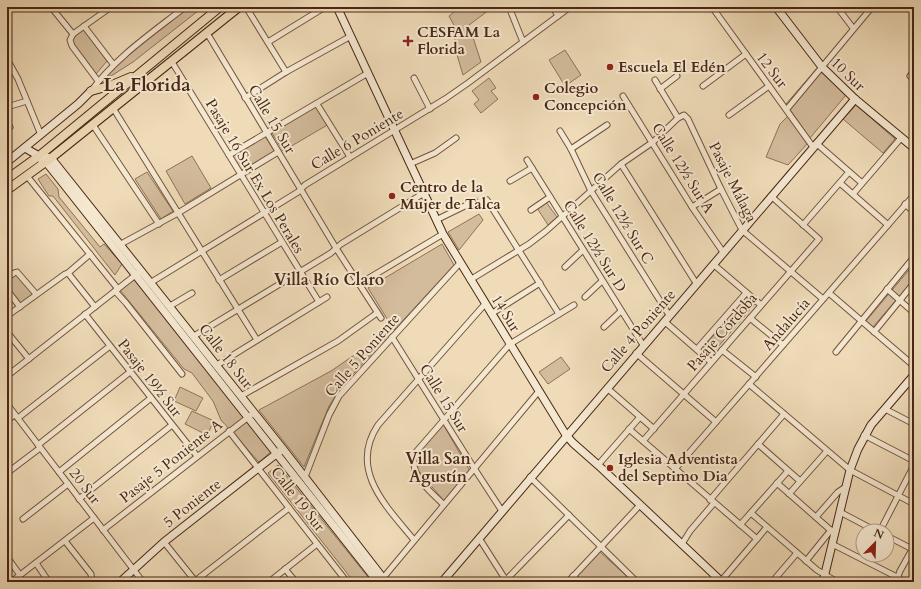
<svg xmlns="http://www.w3.org/2000/svg" width="921" height="589" font-family="Cardo,serif">
	<style>
		.green { fill: #d3bc9c; stroke: #8e7258 }
		.lines { fill: none; stroke-linecap: round; stroke-linejoin: round }
		.street-casing { stroke: #72543e; stroke-width: 7 }
		.secondary-casing { stroke: #492715; stroke-width: 9 }
		.primary-casing { stroke: #492715; stroke-width: 10 }
		.street { stroke: #f5e8d1; stroke-width: 5 }
		.secondary { stroke: #f5e8d1; stroke-width: 7 }
		.primary { stroke: #efdbb8; stroke-width: 8 }
		.poi-dot { fill: #8f2418; stroke: #f5e8d1; stroke-width: 1.5 }
		.labels { text-anchor: middle; stroke-width: 4; stroke-linejoin: round; paint-order: stroke }
		.poi-label { font-size: 15px; font-weight: bold; fill: #492715; stroke: #f5e8d1; text-anchor: start }
		.street-label { font-size: 15px; fill: #492715; stroke: #f5e8d1 }
		.neighbourhood-label { font-size: 16px; font-weight: bold; fill: #492715; stroke: #f5e8d1 }
		.district-label { font-size: 19px; font-weight: bold; fill: #492715; stroke: #f5e8d1 }
	</style>
	<rect width="100%" height="100%" fill="#efdbb8"/>
	<filter id="stains"><feTurbulence type="fractalNoise" baseFrequency=".005" numOctaves="4"/><feColorMatrix values="0 0 0 0 .2 0 0 0 0 .09 0 0 0 0 .02 0 0 0 .5 -.17"/></filter>
	<radialGradient id="worn" r=".72"><stop offset=".6" stop-color="#630" stop-opacity="0"/><stop offset="1" stop-color="#630" stop-opacity=".3"/></radialGradient>
	<g class="green">
		<path d="M188,7H203L133,62L111,76L105,77L116,64Z"/>
		<path d="M460,7H493L469,25L481,62L463,75L455,48V27L449,16Z"/>
		<path d="M84,29L107,61L96,74L73,43L72,39L76,34Z"/>
		<path d="M565,50L581,75L565,86L549,60Z"/>
		<path d="M818,67L846,95L810,138L786,104Z"/>
		<path d="M489,78L496,88L491,91L498,99L481,113L474,104L479,100L472,91Z"/>
		<path d="M856,105L895,139L883,153L843,119Z"/>
		<path d="M317,106L329,124L283,151L272,133Z"/>
		<path d="M788,116L807,144L788,165L766,157L780,124Z"/>
		<path d="M265,136L275,152L241,172L232,157Z"/>
		<path d="M192,156L211,188L185,204L166,171Z"/>
		<path d="M147,172L173,211L161,219L135,179Z"/>
		<path d="M46,174L58,189L59,197L100,247L104,244L122,264L115,275L53,196H49L38,179Z"/>
		<path d="M546,202L557,217L548,225L537,208Z"/>
		<path d="M479,214L483,220L459,250L448,232Z"/>
		<path d="M442,244L454,265L394,330L368,288Z"/>
		<path d="M914,264V279L873,327L866,321Z"/>
		<path d="M16,275L18,276L33,294V296L22,304C15,300 7,289 7,281Z"/>
		<path d="M135,279L271,452L259,462L221,420L213,401L192,373L184,369L120,290Z"/>
		<path d="M746,297L755,304L711,355L703,348Z"/>
		<path d="M385,334L387,337L343,385L329,406L304,467L259,410L331,371Z"/>
		<path d="M561,357L570,369L548,384L539,372Z"/>
		<path d="M180,387L203,398L196,411L174,401Z"/>
		<path d="M192,411L214,421L207,435L185,424Z"/>
		<path d="M443,424L470,471L444,501L416,468L417,455Z"/>
		<path d="M278,465L372,582H354L268,473Z"/>
		<path d="M600,552L630,579V582H582L577,576Z"/>
	</g>
	<g class="lines">
		<defs>
			<g id="street">
				<path d="M51,7L73,34"/>
				<path d="M246,7L286,72"/>
				<path d="M509,7L523,42"/>
				<path d="M553,7L558,16"/>
				<path d="M712,7L813,147"/>
				<path d="M837,7L853,28"/>
				<path d="M84,26L113,64"/>
				<path d="M207,33L336,248L381,318"/>
				<path d="M73,34L70,40L72,46L98,81"/>
				<path d="M73,34L111,7"/>
				<path d="M268,42L325,7"/>
				<path d="M7,59L18,79L41,135"/>
				<path d="M172,62L319,302"/>
				<path d="M910,76L914,71"/>
				<path d="M414,78L430,109"/>
				<path d="M655,80L678,118"/>
				<path d="M703,86L746,54"/>
				<path d="M660,89L677,76"/>
				<path d="M91,91C116,57 152,33 185,7"/>
				<path d="M623,96L692,207L723,252"/>
				<path d="M245,98L286,72L351,36"/>
				<path d="M317,104L350,157"/>
				<path d="M7,107L27,101"/>
				<path d="M113,108L257,340"/>
				<path d="M787,109L872,7"/>
				<path d="M729,115L769,86"/>
				<path d="M7,123L10,127"/>
				<path d="M93,125L159,224"/>
				<path d="M560,131L571,149L591,191L669,315"/>
				<path d="M816,143L862,183"/>
				<path d="M571,149L607,125"/>
				<path d="M229,155L368,73"/>
				<path d="M527,160L643,345"/>
				<path d="M410,164L435,153L456,138"/>
				<path d="M621,164L696,283"/>
				<path d="M27,176L118,289"/>
				<path d="M510,181L532,168"/>
				<path d="M840,183L888,225"/>
				<path d="M853,194L901,138"/>
				<path d="M487,200L559,314"/>
				<path d="M905,204L914,212"/>
				<path d="M692,207L721,189"/>
				<path d="M531,210L550,197"/>
				<path d="M436,220L475,201"/>
				<path d="M803,225L849,172"/>
				<path d="M121,244L178,213L278,152"/>
				<path d="M713,264L761,305"/>
				<path d="M565,267L583,250"/>
				<path d="M68,273L95,307"/>
				<path d="M7,278L14,273L17,272L36,294"/>
				<path d="M219,280L282,242"/>
				<path d="M470,280L529,244L546,231L621,164L653,142L678,118L684,115L688,119L721,189L742,230L823,299"/>
				<path d="M150,283L298,192L305,185L445,99L468,83L570,7"/>
				<path d="M359,284L443,234"/>
				<path d="M887,289L914,313"/>
				<path d="M7,290L20,307"/>
				<path d="M115,291L126,303L182,374"/>
				<path d="M829,293L914,366"/>
				<path d="M585,297L602,281"/>
				<path d="M170,306L192,293"/>
				<path d="M85,314L197,456"/>
				<path d="M491,314L540,283"/>
				<path d="M7,316L65,274L68,273L90,254"/>
				<path d="M750,318L783,345"/>
				<path d="M664,321L711,362"/>
				<path d="M604,327L621,311"/>
				<path d="M7,332L29,359"/>
				<path d="M874,332L914,283"/>
				<path d="M194,336L331,253L341,244L424,193"/>
				<path d="M392,337L474,468L502,511"/>
				<path d="M697,349L746,293"/>
				<path d="M722,350L756,377"/>
				<path d="M836,352L914,257"/>
				<path d="M636,353L716,422"/>
				<path d="M217,365L327,297"/>
				<path d="M7,376L138,273"/>
				<path d="M907,383L914,387"/>
				<path d="M749,384L850,470L914,504"/>
				<path d="M607,388L654,429"/>
				<path d="M241,396L338,341L377,313"/>
				<path d="M7,404L143,582"/>
				<path d="M885,409L914,424"/>
				<path d="M18,418L110,346"/>
				<path d="M7,420L15,415"/>
				<path d="M629,429L757,539"/>
				<path d="M229,431L347,582"/>
				<path d="M864,435L914,461"/>
				<path d="M643,441L819,239L771,196"/>
				<path d="M758,444L800,481"/>
				<path d="M38,445L130,372"/>
				<path d="M598,465L640,417"/>
				<path d="M675,469L914,195"/>
				<path d="M59,472L151,398"/>
				<path d="M7,473L40,448"/>
				<path d="M305,477L329,415L339,396L460,263"/>
				<path d="M530,477L637,582"/>
				<path d="M777,483L835,534"/>
				<path d="M789,494L827,451"/>
				<path d="M79,499L172,425"/>
				<path d="M710,500L784,414"/>
				<path d="M443,504C429,490 407,474 416,452L510,344L574,305"/>
				<path d="M840,512L876,531"/>
				<path d="M751,513L817,570L837,582"/>
				<path d="M816,517L838,492L847,486"/>
				<path d="M23,519L68,484"/>
				<path d="M740,525L788,471"/>
				<path d="M103,530L251,415"/>
				<path d="M880,531L914,465"/>
				<path d="M887,536L914,550"/>
				<path d="M479,538L507,582"/>
				<path d="M414,540C387,507 348,470 378,425L485,304"/>
				<path d="M65,541L91,574L92,582"/>
				<path d="M164,542L196,582"/>
				<path d="M682,544L690,531L714,503"/>
				<path d="M832,544L899,578"/>
				<path d="M7,557L20,575"/>
				<path d="M806,561L831,530"/>
				<path d="M36,563L49,582"/>
				<path d="M285,569L296,582"/>
				<path d="M447,576L450,582"/>
				<path d="M573,576L579,582"/>
				<path d="M383,578L539,391"/>
				<path d="M506,580L569,515"/>
				<path d="M195,581L289,508"/>
				<path d="M721,581L767,527"/>
				<path d="M11,582L94,518"/>
				<path d="M269,582L317,544"/>
				<path d="M568,582L640,505"/>
				<path d="M772,582L797,553"/>
				<path d="M896,582L900,571L914,546"/>
			</g>
			<g id="secondary">
				<path d="M337,7L443,234L566,435L573,443L598,465L722,582"/>
				<path d="M776,7L822,67L855,99L914,148"/>
				<path d="M25,148L39,156L51,158L283,449L386,582"/>
				<path d="M42,161L46,162L62,182L378,582"/>
				<path d="M7,162L78,104L91,91"/>
				<path d="M120,582L164,542L280,451"/>
				<path d="M442,582L855,99"/>
				<path d="M823,582L850,470L858,449L871,425L914,375"/>
			</g>
			<g id="primary">
				<path d="M91,91L112,85L131,77"/>
				<path d="M7,179L39,156L220,7"/>
				<path d="M7,190L51,158L239,7"/>
			</g>
		</defs>
		<use href="#street" class="street-casing"/>
		<use href="#secondary" class="secondary-casing"/>
		<use href="#primary" class="primary-casing"/>
		<use href="#street" class="street"/>
		<use href="#secondary" class="secondary"/>
		<use href="#primary" class="primary"/>
	</g>
	<g class="poi-dot">
		<path d="M406 35h4v4h4v4h-4v4h-4v-4h-4v-4h4z"/>
		<circle cx="610" cy="67" r="4"/>
		<circle cx="536" cy="97" r="4"/>
		<circle cx="392" cy="196" r="4"/>
		<circle cx="610" cy="468" r="4"/>
	</g>
	<g class="labels">
		<g class="poi-label">
			<text x="417" y="37">CESFAM La<tspan x="417" dy="17">Florida</tspan></text>
			<text x="618" y="72">Escuela El Edén</text>
			<text x="544" y="93">Colegio<tspan x="544" dy="17">Concepción</tspan></text>
			<text x="400" y="192">Centro de la<tspan x="400" dy="17">Mujer de Talca</tspan></text>
			<text x="618" y="464">Iglesia Adventista<tspan x="618" dy="17">del Septimo Dia</tspan></text>
		</g>
		<g class="street-label">
			<text transform="translate(772 70) rotate(53)" y="5">12 Sur</text>
			<text transform="translate(848 74) rotate(44)" y="5">10 Sur</text>
			<text transform="translate(272 119) rotate(59)" y="5">Calle 15 Sur</text>
			<text transform="translate(357 139) rotate(-31)" y="5">Calle 6 Poniente</text>
			<text transform="translate(683 168) rotate(58)" y="5">Calle 12½ Sur A</text>
			<text transform="translate(255 176) rotate(59)" y="5">Pasaje 16 Sur Ex Los Perales</text>
			<text transform="translate(733 182) rotate(63)" y="5">Pasaje Málaga</text>
			<text transform="translate(623 218) rotate(59)" y="5">Calle 12½ Sur C</text>
			<text transform="translate(595 246) rotate(58)" y="5">Calle 12½ Sur D</text>
			<text transform="translate(506 313) rotate(58)" y="5">14 Sur</text>
			<text transform="translate(786 324) rotate(-49)" y="5">Andalucía</text>
			<text transform="translate(638 331) rotate(-49)" y="5">Calle 4 Poniente</text>
			<text transform="translate(722 332) rotate(-49)" y="5">Pasaje Córdoba</text>
			<text transform="translate(362 355) rotate(-49)" y="5">Calle 5 Poniente</text>
			<text transform="translate(226 356) rotate(52)" y="5">Calle 18 Sur</text>
			<text transform="translate(150 378) rotate(52)" y="5">Pasaje 19½ Sur</text>
			<text transform="translate(444 398) rotate(58)" y="5">Calle 15 Sur</text>
			<text transform="translate(171 461) rotate(-38)" y="5">Pasaje 5 Poniente A</text>
			<text transform="translate(85 486) rotate(53)" y="5">20 Sur</text>
			<text transform="translate(298 499) rotate(52)" y="5">Calle 19 Sur</text>
			<text transform="translate(192 503) rotate(-38)" y="5">5 Poniente</text>
		</g>
		<g class="neighbourhood-label">
			<text x="329" y="285">Villa Río Claro</text>
			<text x="438" y="464">Villa San<tspan x="438" dy="18">Agustín</tspan></text>
		</g>
		<g class="district-label">
			<text x="147" y="91">La Florida</text>
		</g>
	</g>
	<rect width="921" height="589" fill="none" stroke="#efdbb8" stroke-width="24"/>
	<rect x="8" y="8" width="905" height="573" fill="none" stroke="#492715" stroke-width="2"/>
	<rect x="12" y="12" width="897" height="565" fill="none" stroke="#492715"/>
	<g transform="translate(875 543) rotate(23)"><circle r="19" fill="#f5e8d1" stroke="#b09b86"/>
	<path d="M0-3L7 15L0 10L-7 15Z" fill="#8f2418"/>
	<text y="-6" font-size="11" font-weight="bold" text-anchor="middle" fill="#492715">N</text>
	</g>
	<rect width="100%" height="100%" filter="url(#stains)"/>
	<rect width="100%" height="100%" fill="url(#worn)"/>
</svg>
